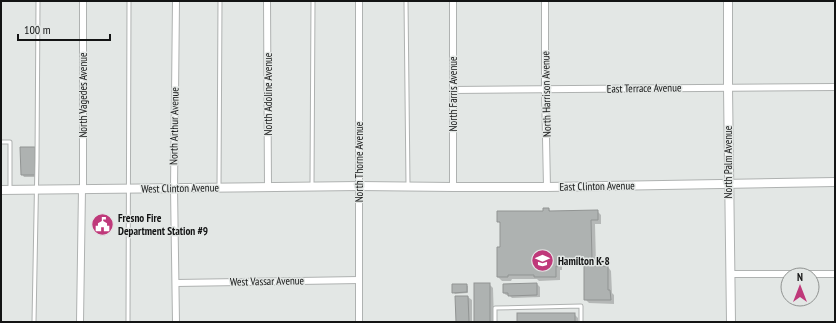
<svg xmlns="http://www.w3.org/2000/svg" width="836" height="323" font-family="'PT Sans Narrow',sans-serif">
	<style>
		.shadow { fill: #0003 }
		.building { fill: #aeb2b1; stroke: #919493 }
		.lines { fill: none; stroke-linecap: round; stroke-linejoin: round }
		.service-casing { stroke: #afb2b1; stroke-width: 5 }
		.minor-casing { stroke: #afb2b1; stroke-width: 8 }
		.secondary-casing { stroke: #afb2b1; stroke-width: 10 }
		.service { stroke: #fff; stroke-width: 3 }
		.minor { stroke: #fff; stroke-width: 6 }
		.secondary { stroke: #fff; stroke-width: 8 }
		.labels { text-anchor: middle; stroke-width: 3; stroke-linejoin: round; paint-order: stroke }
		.street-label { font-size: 11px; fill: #131414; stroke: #e3e7e5 }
		.poi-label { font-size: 11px; font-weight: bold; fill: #131414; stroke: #e3e7e5; text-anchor: start }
	</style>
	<rect width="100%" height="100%" fill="#e3e7e5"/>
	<g class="shadow">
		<path d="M35,148L37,151V177H24L22,174Z"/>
		<path d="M549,209L551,212L597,211L601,215V224H595L596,263H592V267H608L611,271L612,293L614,295V304L589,303L585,299V266H562V270H560V280L539,281L537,279H512L511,281H502L498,277V248H501V224L498,221L544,212Z"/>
		<path d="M489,284L493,288L494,322H475Z"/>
		<path d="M537,284L540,287V297L512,298L509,295H506L504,293Z"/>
		<path d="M466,285L468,286V293L455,294L453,292Z"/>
		<path d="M468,297L472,300V322H457Z"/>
		<path d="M574,314L578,318V322H518Z"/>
	</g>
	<g class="building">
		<path d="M20,147H35V175H21Z"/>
		<path d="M543,208H549V211L598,210V220H591L592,259H588L589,263H558V267L556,266V277H534V275H508V277H497V247H500V222H497V211H543Z"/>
		<path d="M584,266H608V290H610L611,300H584Z"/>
		<rect x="474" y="283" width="16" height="39"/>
		<path d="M537,283V295L508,296V293H503V284Z"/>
		<path d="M452,284H467V292L452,293Z"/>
		<path d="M455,296H468L469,322H456Z"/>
		<rect x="517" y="313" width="58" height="9"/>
	</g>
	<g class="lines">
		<defs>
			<g id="service">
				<path d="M406,1L408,185"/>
				<path d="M1,142H10V189"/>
				<path d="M312,185L313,1"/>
				<path d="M219,187L220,1"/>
				<path d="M34,322L37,160L38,1"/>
				<path d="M128,322L129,1"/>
				<path d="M495,322V308L581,306V322"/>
			</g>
			<g id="minor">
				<path d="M176,1L174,188L176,322"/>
				<path d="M267,1L268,187"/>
				<path d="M359,1V322"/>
				<path d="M545,1V89L547,187"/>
				<path d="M453,90L835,87"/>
				<path d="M453,187V1"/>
				<path d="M83,189V1"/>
				<path d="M730,274H835"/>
				<path d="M176,283L359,280"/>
				<path d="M80,322L82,189"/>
			</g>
			<g id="secondary">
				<path d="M728,1V88L731,322"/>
				<path d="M1,190L359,186L453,187H547L835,182"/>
			</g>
		</defs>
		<use href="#service" class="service-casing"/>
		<use href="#minor" class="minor-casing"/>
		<use href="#secondary" class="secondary-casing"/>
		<use href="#service" class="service"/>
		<use href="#minor" class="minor"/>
		<use href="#secondary" class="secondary"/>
	</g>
	<defs>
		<symbol id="civic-disc" viewBox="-11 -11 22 22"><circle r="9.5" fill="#bf397a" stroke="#e3e7e5"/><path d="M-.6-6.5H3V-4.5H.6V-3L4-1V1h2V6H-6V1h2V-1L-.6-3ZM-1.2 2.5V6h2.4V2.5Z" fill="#fff"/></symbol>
		<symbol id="school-disc" viewBox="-11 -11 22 22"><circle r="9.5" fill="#bf397a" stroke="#e3e7e5"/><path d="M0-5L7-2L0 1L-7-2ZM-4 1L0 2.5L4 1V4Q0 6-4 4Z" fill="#fff"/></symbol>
	</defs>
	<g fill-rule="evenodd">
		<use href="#civic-disc" x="90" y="212" width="25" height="25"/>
		<use href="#school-disc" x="530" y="248" width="25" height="25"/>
	</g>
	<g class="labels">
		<g class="street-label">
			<text transform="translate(644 88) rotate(-1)" y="4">East Terrace Avenue</text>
			<text transform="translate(268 94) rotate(-90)" y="4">North Adoline Avenue</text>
			<text transform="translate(453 94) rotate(-90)" y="4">North Farris Avenue</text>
			<text transform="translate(546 94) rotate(-91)" y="4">North Harrison Avenue</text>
			<text transform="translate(83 95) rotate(-90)" y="4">North Vagedes Avenue</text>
			<text transform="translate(174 126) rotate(-89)" y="4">North Arthur Avenue</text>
			<text transform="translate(359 162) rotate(-90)" y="4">North Thorne Avenue</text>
			<text transform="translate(728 162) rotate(-90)" y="4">North Palm Avenue</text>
			<text transform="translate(597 186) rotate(-1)" y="4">East Clinton Avenue</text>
			<text transform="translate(180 188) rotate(-1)" y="4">West Clinton Avenue</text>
			<text transform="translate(267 281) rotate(-1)" y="4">West Vassar Avenue</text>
		</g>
		<g class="poi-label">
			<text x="118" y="222">Fresno Fire<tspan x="118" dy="13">Department Station #9</tspan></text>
			<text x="558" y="265">Hamilton K-8</text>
		</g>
	</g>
	<rect width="836" height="323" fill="none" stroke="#131414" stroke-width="4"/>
	<g transform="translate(800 287)"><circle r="19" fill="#e3e7e5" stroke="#909391"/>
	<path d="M0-3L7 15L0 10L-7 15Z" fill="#bf397a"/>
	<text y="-6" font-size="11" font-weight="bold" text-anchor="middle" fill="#131414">N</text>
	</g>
	<path d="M18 34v6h92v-6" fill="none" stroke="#131414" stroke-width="2"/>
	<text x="24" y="34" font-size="12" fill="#131414" stroke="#e3e7e5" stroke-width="3" paint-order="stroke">100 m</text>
</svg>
